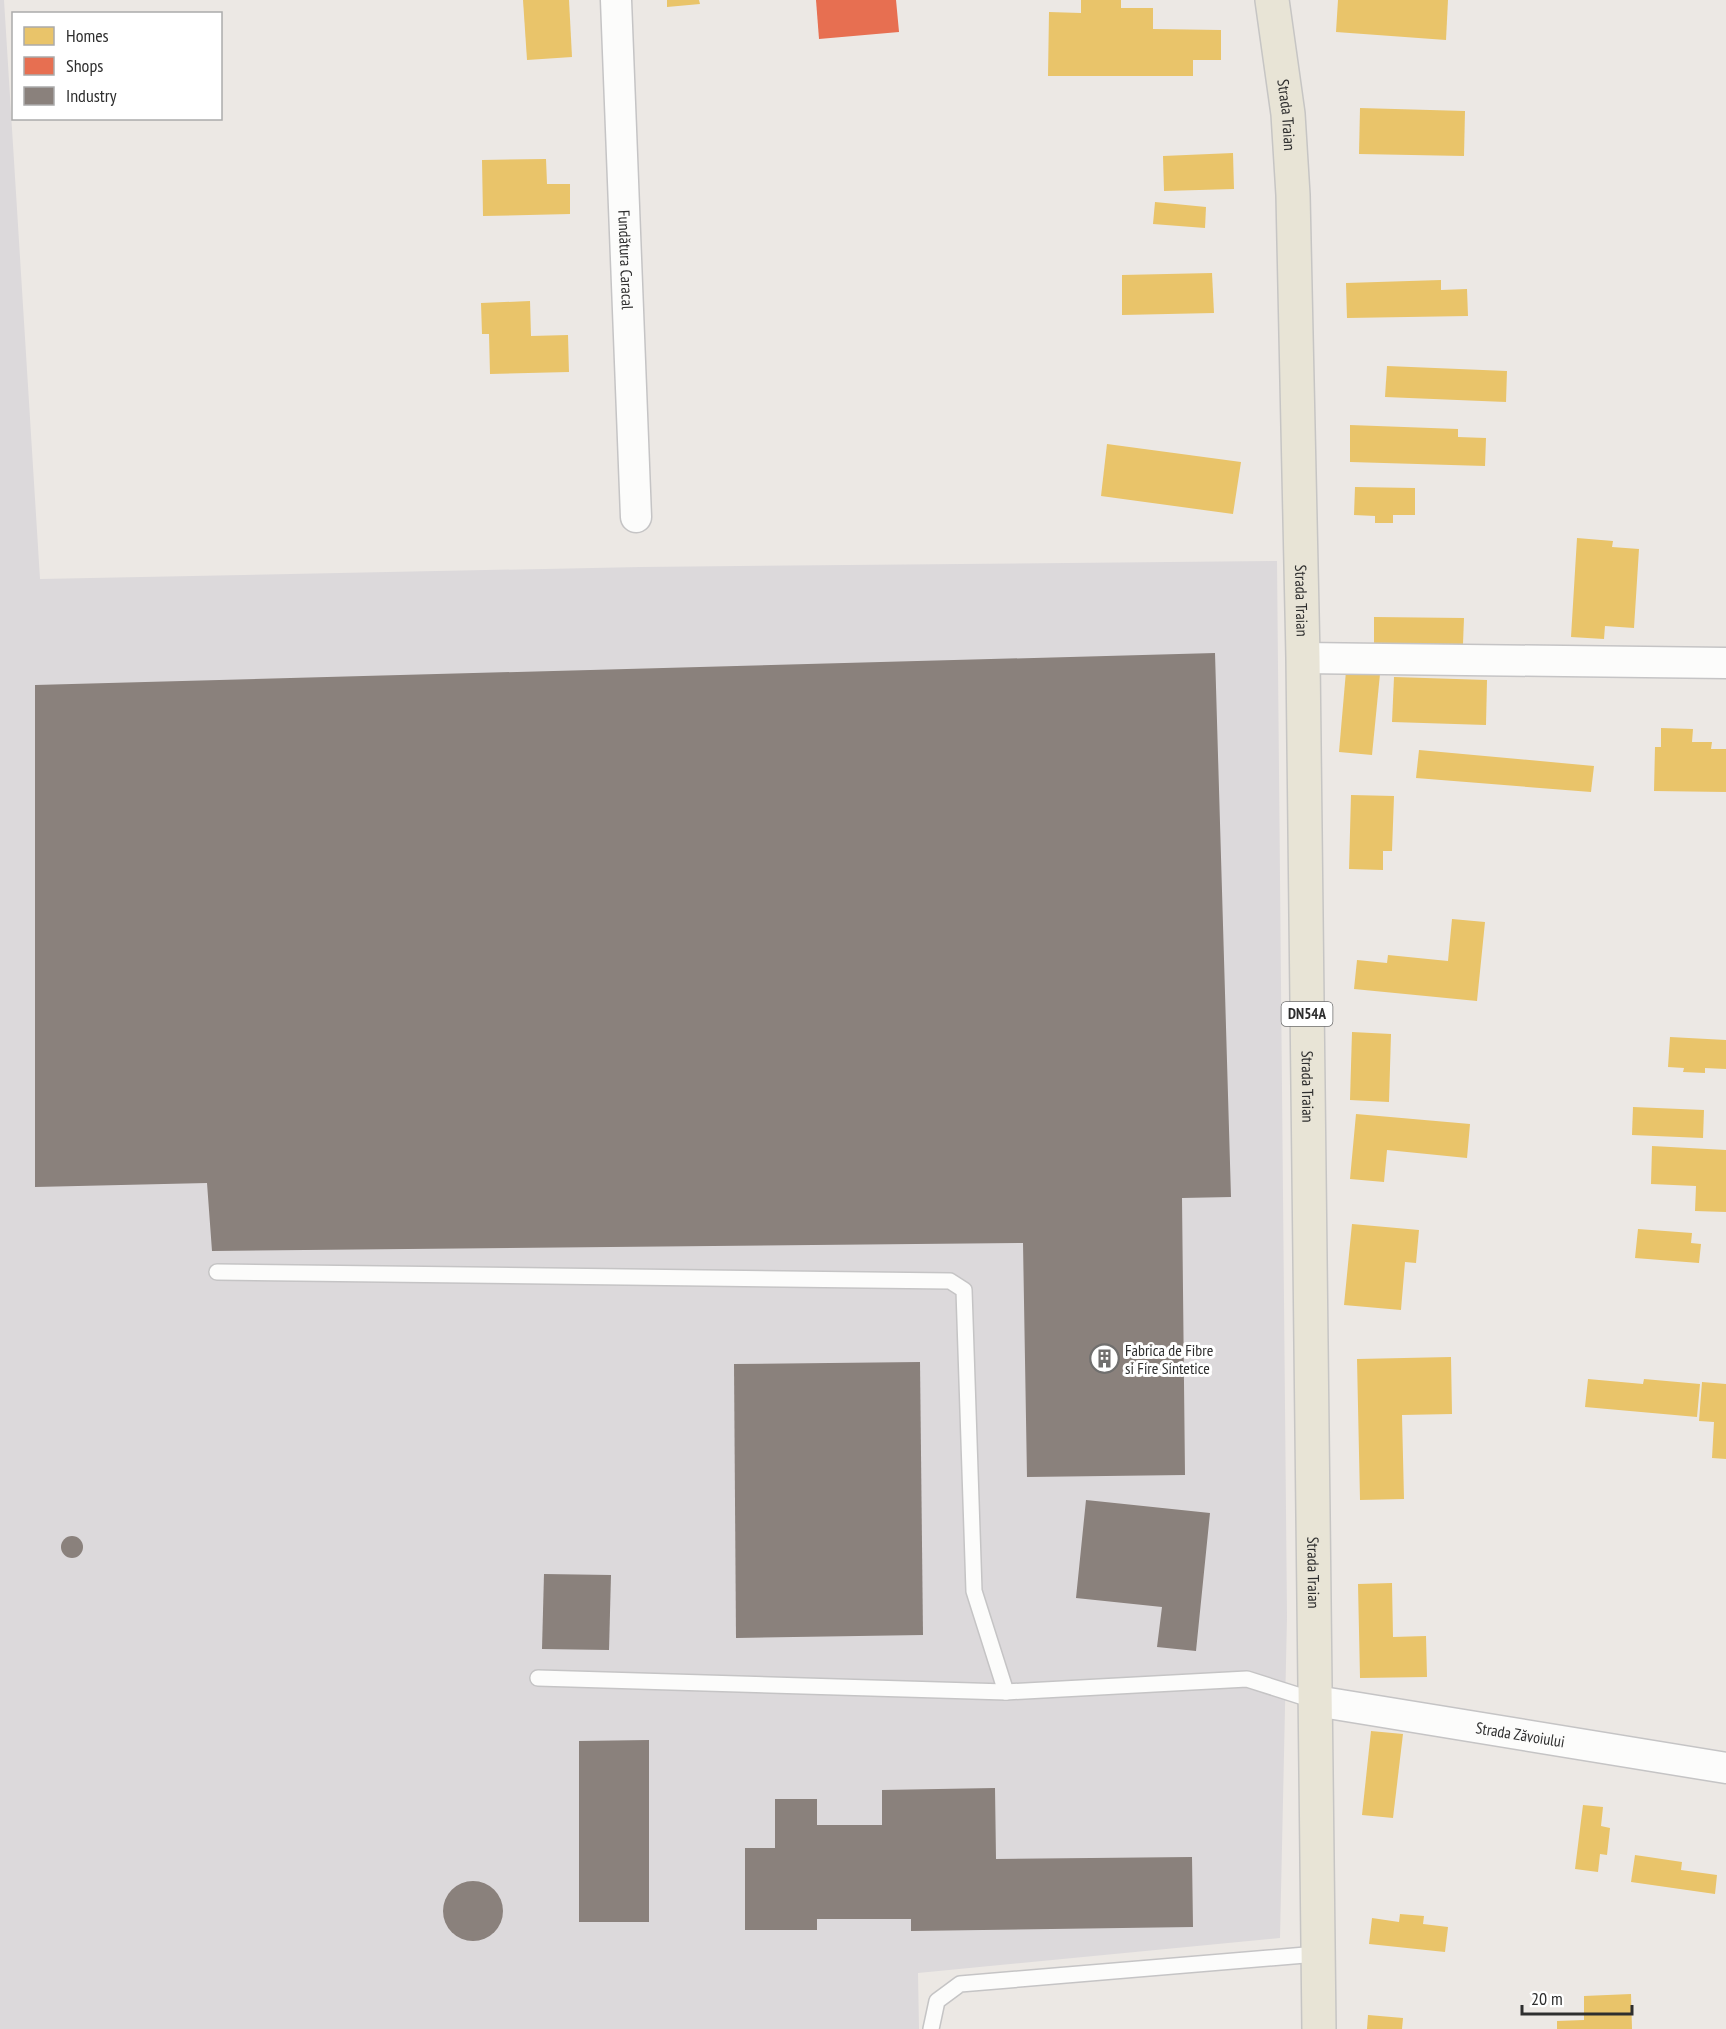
<svg xmlns="http://www.w3.org/2000/svg" width="1726" height="2029" font-family="'PT Sans Narrow',sans-serif">
	<style>
		.industrial { fill: #dcd9db }
		.homes { fill: #e9c46a }
		.shops { fill: #e76f51 }
		.industry { fill: #8a817c }
		.lines { fill: none; stroke-linecap: round; stroke-linejoin: round }
		.lane-casing { stroke: #c5c4c5; stroke-width: 18 }
		.street-casing { stroke: #c5c4c5; stroke-width: 33 }
		.primary-casing { stroke: #c6c5c4; stroke-width: 36 }
		.lane { stroke: #fcfcfb; stroke-width: 15 }
		.street { stroke: #fcfcfb; stroke-width: 30 }
		.primary { stroke: #e8e4d6; stroke-width: 33 }
		.labels { text-anchor: middle; stroke-width: 6; stroke-linejoin: round; paint-order: stroke }
		.shield { fill: #fff; stroke: #6d6d6d; stroke-width: 1.5 }
		.shield-label { font-size: 15px; font-weight: bold; fill: #2e2e2e }
		.street-label { font-size: 16px; fill: #2e2e2e; stroke: #fff }
		.poi-label { font-size: 16px; fill: #2e2e2e; stroke: #fff; text-anchor: start }
	</style>
	<rect width="100%" height="100%" fill="#ece8e4"/>
	<path class="industrial" d="M0,0H4L40,579L641,567L1277,561L1287,1617L1280,1938L918,1973L919,2029H0Z"/>
	<g class="homes">
		<path d="M523,0H569L572,57L527,60Z"/>
		<path d="M667,0H699L700,4L667,7Z"/>
		<path d="M1081,0H1121V8H1153V29L1221,30V60H1193V76H1048L1049,12L1081,13Z"/>
		<path d="M1338,0H1448L1446,40L1336,32Z"/>
		<path d="M1360,108L1465,111L1464,156L1359,154Z"/>
		<path d="M1233,153L1234,189L1164,191L1163,156Z"/>
		<path d="M546,159L547,184H570V214L483,216L482,160Z"/>
		<path d="M1155,202L1206,207L1205,228L1153,224Z"/>
		<path d="M1212,273L1214,313L1122,315V275Z"/>
		<path d="M1441,280V290L1467,289L1468,316L1347,318L1346,283Z"/>
		<path d="M530,301L531,336L568,335L569,372L490,374L489,334H482L481,303Z"/>
		<path d="M1387,366L1507,371L1506,402L1385,397Z"/>
		<path d="M1350,425L1458,429V437L1486,438L1485,466L1350,462Z"/>
		<path d="M1107,444L1241,462L1233,514L1101,496Z"/>
		<path d="M1355,487L1415,488V515H1393V523H1375V516L1354,515Z"/>
		<path d="M1577,538L1613,541L1612,547L1639,549L1634,628L1605,626L1604,639L1571,637Z"/>
		<path d="M1374,617L1464,618L1463,644H1374Z"/>
		<path d="M1346,671L1380,674L1372,755L1339,752Z"/>
		<path d="M1394,677L1487,680L1486,725L1392,722Z"/>
		<path d="M1661,728L1693,729L1692,742H1712L1711,749H1726V792L1654,791L1655,747H1661Z"/>
		<path d="M1419,750L1594,766L1591,792L1416,778Z"/>
		<path d="M1351,795L1394,796L1392,851H1383V870L1349,869Z"/>
		<path d="M1452,919L1485,922L1477,1001L1354,989L1357,960L1387,963L1388,955L1448,961Z"/>
		<path d="M1352,1032L1391,1034L1389,1102L1350,1100Z"/>
		<path d="M1670,1037L1726,1040V1069L1705,1068V1073L1683,1072L1684,1068L1668,1067Z"/>
		<path d="M1633,1107L1704,1110L1703,1138L1632,1135Z"/>
		<path d="M1356,1114L1470,1124L1467,1158L1387,1150L1384,1182L1350,1179Z"/>
		<path d="M1652,1146L1726,1150V1212L1695,1211L1696,1186L1651,1184Z"/>
		<path d="M1352,1224L1419,1230L1416,1263L1405,1262L1401,1310L1344,1305Z"/>
		<path d="M1638,1229L1692,1233L1691,1243L1701,1244L1699,1263L1635,1258Z"/>
		<path d="M1451,1357L1452,1414L1402,1415L1404,1499L1360,1500L1357,1359Z"/>
		<path d="M1588,1379L1643,1384L1644,1379L1700,1384L1697,1417L1585,1407Z"/>
		<path d="M1702,1382L1726,1384V1459L1712,1458L1714,1422L1699,1421Z"/>
		<path d="M1392,1583L1393,1637L1426,1636L1427,1677L1360,1678L1358,1584Z"/>
		<path d="M1371,1731L1403,1734L1393,1818L1362,1815Z"/>
		<path d="M1583,1805L1603,1807L1601,1826L1610,1828L1607,1855L1600,1854L1598,1872L1575,1869Z"/>
		<path d="M1635,1855L1682,1862L1681,1870L1717,1875L1715,1894L1631,1882Z"/>
		<path d="M1400,1914L1424,1916L1423,1924L1448,1927L1445,1952L1369,1944L1372,1918L1399,1922Z"/>
		<path d="M1631,1994L1632,2029H1557V2021L1584,2020V1996Z"/>
		<path d="M1368,2015L1403,2018L1402,2029H1367Z"/>
	</g>
	<path class="shops" d="M816,0H896L899,32L819,39Z"/>
	<g class="industry">
		<path d="M1215,653L1231,1197L1182,1198L1185,1475L1027,1477L1023,1243L212,1251L207,1183L35,1187V685Z"/>
		<path d="M920,1362L923,1635L736,1638L734,1364Z"/>
		<path d="M1086,1500L1210,1513L1196,1651L1157,1647L1162,1607L1076,1598Z"/>
		<circle cx="72" cy="1547" r="11"/>
		<path d="M544,1574L611,1575L609,1650L542,1649Z"/>
		<path d="M649,1740V1922H579V1741Z"/>
		<path d="M995,1788L996,1859L1192,1857L1193,1927L911,1931V1919H817V1930H745V1848H775V1799H817V1825H882V1790Z"/>
		<circle cx="473" cy="1911" r="30"/>
	</g>
	<g class="lines">
		<defs>
			<g id="lane">
				<path d="M217,1272L950,1281L964,1290L974,1591L1006,1692"/>
				<path d="M538,1678L1006,1692L1247,1679L1316,1701"/>
				<path d="M931,2029L937,2001L960,1984L1317,1954"/>
			</g>
			<g id="street">
				<path id="s1" d="M616,0L636,517"/>
				<path d="M1303,658L1726,663"/>
				<path id="s2" d="M1316,1701L1726,1768"/>
			</g>
			<g id="primary">
				<path id="s3" d="M1272,0L1288,114L1293,195L1303,658L1319,2029"/>
			</g>
		</defs>
		<use href="#lane" class="lane-casing"/>
		<use href="#street" class="street-casing"/>
		<use href="#primary" class="primary-casing"/>
		<use href="#lane" class="lane"/>
		<use href="#street" class="street"/>
		<use href="#primary" class="primary"/>
	</g>
	<defs>
		<symbol id="building-ring" viewBox="-11 -11 22 22"><circle r="9.5" fill="#fff" stroke="#706f6e" stroke-width="1.5"/><path d="M-4-6H4V6H1V3H-1V6H-4ZM-2.5-4.3h1.7v1.8h-1.7ZM.8-4.3h1.7v1.8H.8ZM-2.5-1h1.7V.8h-1.7ZM.8-1h1.7V.8H.8Z" fill="#706f6e"/></symbol>
	</defs>
	<g fill-rule="evenodd">
		<use href="#building-ring" x="1088" y="1342" width="33" height="33"/>
	</g>
	<g class="labels">
		<rect class="shield" x="1281.5" y="1002" width="51" height="24" rx="4.5"/>
		<g class="shield-label">
			<text x="1307" y="1019">DN54A</text>
		</g>
		<g class="street-label">
			<text dy="6" stroke="none"><textPath href="#s3" startOffset="116">Strada Traian</textPath></text>
			<text dy="6" stroke="none"><textPath href="#s1" startOffset="260">Fundătura Caracal</textPath></text>
			<text dy="6" stroke="none"><textPath href="#s3" startOffset="602">Strada Traian</textPath></text>
			<text dy="6" stroke="none"><textPath href="#s3" startOffset="1088">Strada Traian</textPath></text>
			<text dy="6" stroke="none"><textPath href="#s3" startOffset="1574">Strada Traian</textPath></text>
			<text dy="6" stroke="none"><textPath href="#s2" startOffset="207">Strada Zăvoiului</textPath></text>
		</g>
		<g class="poi-label">
			<text x="1125" y="1356">Fabrica de Fibre<tspan x="1125" dy="18">si Fire Sintetice</tspan></text>
		</g>
	</g>
	<rect x="12" y="12" width="210" height="108" fill="#ffffff" stroke="#ababab" stroke-width="1.5"/>
	<rect x="24" y="27" width="30" height="18" fill="#e9c46a" stroke="#ababab" stroke-width="1.5"/>
	<text x="66" y="42" font-size="18" fill="#2e2e2e">Homes</text>
	<rect x="24" y="57" width="30" height="18" fill="#e76f51" stroke="#ababab" stroke-width="1.5"/>
	<text x="66" y="72" font-size="18" fill="#2e2e2e">Shops</text>
	<rect x="24" y="87" width="30" height="18" fill="#8a817c" stroke="#ababab" stroke-width="1.5"/>
	<text x="66" y="102" font-size="18" fill="#2e2e2e">Industry</text>
	<path d="M1522 2005v9h110v-9" fill="none" stroke="#2e2e2e" stroke-width="3"/>
	<text x="1531" y="2005" font-size="18" fill="#2e2e2e" stroke="#ffffff" stroke-width="4.5" paint-order="stroke">20 m</text>
</svg>
